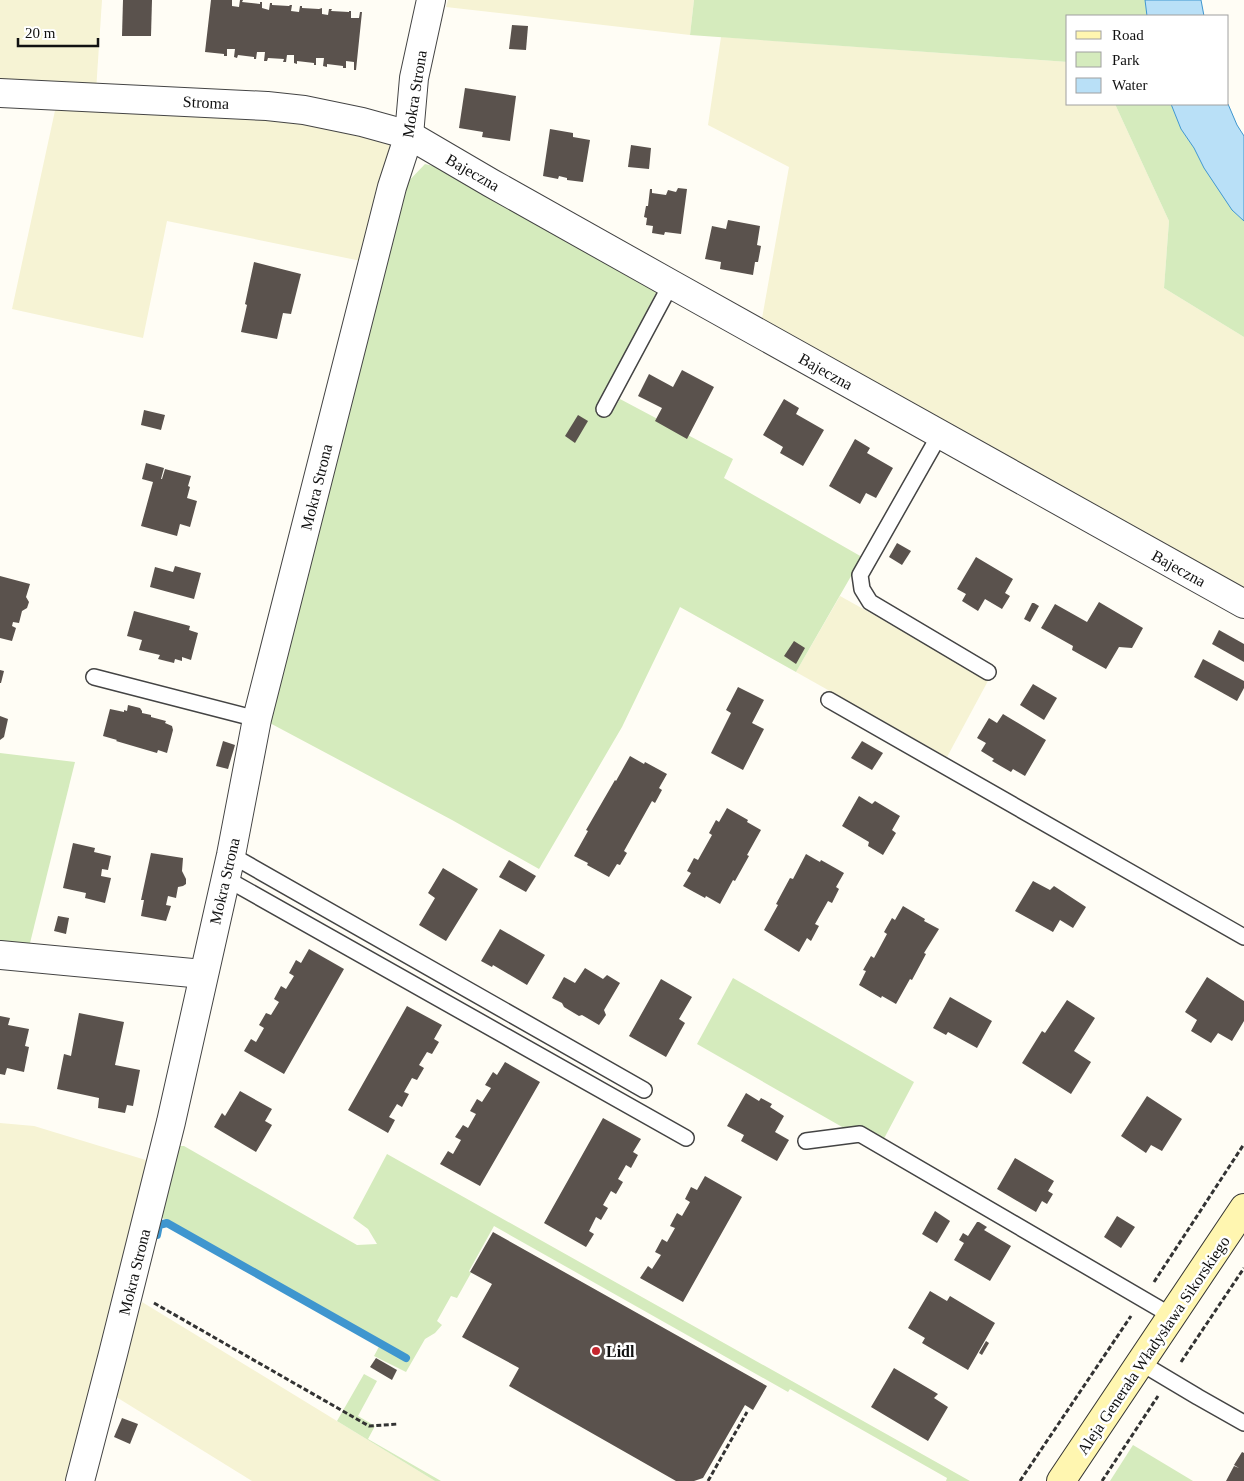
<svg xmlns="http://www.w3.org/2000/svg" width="1244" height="1481" font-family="Georgia,serif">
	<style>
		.farmland { fill: #f6f3d4 }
		.green { fill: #d5ebbd }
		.water { fill: #b9e0f7; stroke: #3f96cf }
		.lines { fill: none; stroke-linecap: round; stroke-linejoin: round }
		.stream { stroke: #3f96cf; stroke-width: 8 }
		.building { fill: #5a524d }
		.service-casing { stroke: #444; stroke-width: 18 }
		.minor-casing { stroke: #444; stroke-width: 30 }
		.secondary-casing { stroke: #333; stroke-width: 30 }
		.path { stroke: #333; stroke-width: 3; stroke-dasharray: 5 2.5; stroke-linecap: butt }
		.service { stroke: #fff; stroke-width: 15 }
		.minor { stroke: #fff; stroke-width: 28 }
		.secondary { stroke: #fff6b0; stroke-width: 28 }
		.poi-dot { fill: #c4262e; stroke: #fff; stroke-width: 2 }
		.labels { text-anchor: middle; stroke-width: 5; stroke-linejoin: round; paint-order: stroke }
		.street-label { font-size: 16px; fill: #111; stroke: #fff }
		.poi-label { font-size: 16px; font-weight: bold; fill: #111; stroke: #fff; text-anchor: start }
	</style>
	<rect width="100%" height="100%" fill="#fffdf5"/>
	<g class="farmland">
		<path d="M0,0H102L96,91L0,85Z"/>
		<path d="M448,0H694L690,35L446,7Z"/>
		<path d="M721,37L1068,62V104H1115L1169,221L1164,288L1244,337V594L761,324L789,167L708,125Z"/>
		<path d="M56,106L277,117L391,141L361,261L167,221L143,338L12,309Z"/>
		<path d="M840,596L989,679L947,757L796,672Z"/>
		<path d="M0,1123L34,1126L149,1161L72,1481H0Z"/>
		<path d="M142,1302L337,1421L435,1481H252L113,1395Z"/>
	</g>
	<g class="green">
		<path d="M694,0H1145L1147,16H1068V62L690,35Z"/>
		<path d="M1115,104H1171L1181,129L1194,148L1204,168L1232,210L1244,221V337L1164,288L1169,221Z"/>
		<path d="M425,164L446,169L659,287L597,407L611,414L620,399L733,459L724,478L862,557L796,672L680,607L622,727L539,869L452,820L266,721L402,188Z"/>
		<path d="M0,753L75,762L28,951L0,949Z"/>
		<path d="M733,978L914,1082L879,1148L697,1044Z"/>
		<path d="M179,1146H184L357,1245L377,1244L368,1229L353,1218L387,1154L970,1481H946L947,1478L790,1389L788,1392L494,1226L469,1271L471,1273L457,1298L451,1296L437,1321L442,1325L435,1333L425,1339L406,1372L374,1356L382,1341L157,1215Z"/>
		<path d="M364,1374L377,1381L358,1416L375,1426L368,1439L441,1481H435L337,1421Z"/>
		<path d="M1133,1445L1193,1481H1110Z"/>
	</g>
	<g class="water">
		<path d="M1145,0H1201L1204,16H1147Z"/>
		<path d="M1171,104H1228L1237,125L1244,136V221L1232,210L1204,168L1194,148L1181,129Z"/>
	</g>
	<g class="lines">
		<path class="stream" d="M157,1235L159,1225L167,1223L406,1358"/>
	</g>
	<g class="building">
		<path d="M123,0H152L151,36H122Z"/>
		<path d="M211,0H232V6L239,7L240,0H243L242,2L260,4V2H262V8L269,10L270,3H272V5L289,6L290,5H292L291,11L299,12L300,6H302V8L319,9L322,8V14L328,15L329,9H332L331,11L349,12V11H351V18H359L360,12H362L356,70H354V62L346,61V68H343V66L327,64V67L323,66L324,58H316V65H314V63L297,61V64L294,63V55H287L286,62H283L284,59L268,58L267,61H264L265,52H257L256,59H254V57L238,55L237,58L234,57L235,49H227V56H224V54L205,52Z"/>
		<path d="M512,25L528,26L526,50L509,49Z"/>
		<path d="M465,88L516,96L510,141L482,137L483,132L459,128Z"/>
		<path d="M550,129L573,133V137L590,140L583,182L567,180V178L559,176L558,179L543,176Z"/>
		<path d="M631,145L651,148L649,169L628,167Z"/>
		<path d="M678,188L687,189L681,234L665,232L664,235L652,233L653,226L646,225L647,218L644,217L646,206H648L650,189H652V193L666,195L668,190L676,192Z"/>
		<path d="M728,220L760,226L757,245L761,246L758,262H755L753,275L720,269L721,262L705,259L712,226L726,229Z"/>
		<path d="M254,262L301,274L291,314L283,313L277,339L241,332L247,305L245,304Z"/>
		<path d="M682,370L714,387L687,439L655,421L662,408L638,396L649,374L673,387Z"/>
		<path d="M784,399L799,408L796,414L824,430L803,466L780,453L783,447L763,435Z"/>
		<path d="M144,410L165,415L161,430L141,425Z"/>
		<path d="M578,415L588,421L575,443L565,436Z"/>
		<path d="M855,439L870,448L867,453L893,468L876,498L866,493L860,504L829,486Z"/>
		<path d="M146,463L164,468L161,479H162L165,469L191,476L188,486L190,487L187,498L197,501L190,527L180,524L177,536L141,526L153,482L142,479Z"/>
		<path d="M897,543L911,551L902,565L889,557Z"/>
		<path d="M976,557L1013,579L1005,593L1010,596L1002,609L985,599L978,611L962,601L966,594L957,589Z"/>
		<path d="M175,566L201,573L194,599L150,587L155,567L173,572Z"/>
		<path d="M0,576L30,584L26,597L29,602L27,608L22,611L19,623L13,622L12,626L16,628L12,641L0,638Z"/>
		<path d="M1099,602L1143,628L1132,648L1119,647L1106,669L1072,650L1073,646L1041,628L1055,604L1087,622Z"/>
		<path d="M1032,603H1034L1039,606L1030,622L1024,619Z"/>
		<path d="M134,611L190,626L189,630L198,633L191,660L182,657V661L175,659L174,663L158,659L160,655L139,650L142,640L127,636Z"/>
		<path d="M1219,630L1244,644V662L1212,644Z"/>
		<path d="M794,641L805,648L796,664L784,656Z"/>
		<path d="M1203,659L1244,681V688L1237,701L1194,677Z"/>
		<path d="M0,670L4,671L1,683H0Z"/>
		<path d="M1033,684L1057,698L1044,720L1020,705Z"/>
		<path d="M738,687L764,700L752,723L764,729L743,770L711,753L731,713L726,710Z"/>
		<path d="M128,705L140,708L142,711V713L151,715V717L166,721L165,723L172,726L173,730L167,753L158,750L157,753L116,741L117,740L103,736L110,709L124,712V710L127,711Z"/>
		<path d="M1003,714L1046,740L1025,776L1013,769L1011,772L992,761L994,759L981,751L986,743L977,738L989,718L997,723Z"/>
		<path d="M0,716L8,719L4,737L0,740Z"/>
		<path d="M223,741L235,745L228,769L216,766Z"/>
		<path d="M862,741L883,753L872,770L851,758Z"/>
		<path d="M630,756L644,764L645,762L667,774L659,788L662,790L655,803L652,801L624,851L627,853L620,865L617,864L609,877L587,865L588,863L574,856L588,831L586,830L615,780L616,781Z"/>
		<path d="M859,796L872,804L875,801L900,816L892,830L896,833L883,855L868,846L869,842L842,826Z"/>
		<path d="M727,808L748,820L747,822L761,830L747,855L749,856L735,881L733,880L720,904L706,896L705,898L683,886L691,873L687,871L694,858L698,860L712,835L709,833L716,820L719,822Z"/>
		<path d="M73,843L95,848L94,852L111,856L108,870L102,869L101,876L111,878L105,903L85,898L86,893L63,888Z"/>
		<path d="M151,853L183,858L182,871L186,879V884L183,886L178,887L176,898L168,896L166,905L171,906L166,921L141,916L144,900H141Z"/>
		<path d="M806,854L820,862L821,860L844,873L836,887L839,889L832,903L828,901L815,924L819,926L811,941L807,938L799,952L764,930L778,905L776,904L790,878L793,879Z"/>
		<path d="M509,860L536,876L526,892L499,877Z"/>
		<path d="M443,868L478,889L446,941L419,925L435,898L428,893Z"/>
		<path d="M1033,881L1050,890L1054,886L1086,907L1073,928L1060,920L1053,932L1015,911Z"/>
		<path d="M903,906L925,919L924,921L939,929L924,953L926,954L912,980L910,979L896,1004L882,996L881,998L859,985L866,971L863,970L871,956L874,958L887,934L884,932L892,918L895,920Z"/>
		<path d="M58,916L69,918L66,934L54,931Z"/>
		<path d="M500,929L545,955L527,985L493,965L492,967L481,961Z"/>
		<path d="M309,949L344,969L284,1074L244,1051L251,1039L256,1042L264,1028L259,1025L266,1013L271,1015L279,1002L274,999L281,986L286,989L294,976L289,973L296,960L301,963Z"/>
		<path d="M585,968L603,979L607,975L620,983L604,1010L606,1015L599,1025L582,1015L579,1016L564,1007L562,1003L552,998L564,977L575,983Z"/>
		<path d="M1207,977L1244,1001V1021L1232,1041L1218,1033L1211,1043L1191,1031L1197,1020L1185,1012Z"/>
		<path d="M661,979L692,997L679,1019L685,1023L666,1057L629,1036Z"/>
		<path d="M950,997L992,1021L977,1048L948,1032L946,1035L933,1028Z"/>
		<path d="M1067,1000L1095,1018L1074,1051L1091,1062L1071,1094L1022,1063L1042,1031L1045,1033Z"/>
		<path d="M407,1006L442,1025L434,1039L439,1042L432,1054L427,1052L419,1065L424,1068L417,1080L412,1078L404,1092L409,1094L402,1107L397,1104L389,1117L395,1120L388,1133L348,1110Z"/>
		<path d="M79,1013L124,1022L115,1065L140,1070L133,1106L127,1105L125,1113L98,1108L99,1098L57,1089L64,1054L71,1056Z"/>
		<path d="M0,1016L10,1018L8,1025L29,1029L25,1046L29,1047L24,1072L7,1068L5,1075L0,1074Z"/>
		<path d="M505,1062L540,1082L480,1186L440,1164L448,1151L453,1154L461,1140L455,1137L463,1125L468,1128L476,1114L470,1111L477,1099L482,1102L491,1088L485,1085L493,1072L497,1075Z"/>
		<path d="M240,1091L272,1109L265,1121L272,1125L256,1152L214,1127L222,1113L225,1116Z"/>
		<path d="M746,1093L759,1101L761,1098L772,1104L770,1107L784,1116L775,1132L789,1140L777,1161L741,1141L744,1135L727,1126Z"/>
		<path d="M1147,1096L1182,1119L1162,1151L1151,1145L1146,1153L1121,1136Z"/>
		<path d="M603,1118L641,1139L633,1152L638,1155L631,1168L626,1165L618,1179L623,1182L616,1194L611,1191L603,1205L608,1208L601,1220L596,1217L589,1231L594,1234L586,1247L544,1223Z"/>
		<path d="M1015,1158L1054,1181L1048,1191L1053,1194L1047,1204L1042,1201L1036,1212L997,1189Z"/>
		<path d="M705,1176L742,1197L683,1302L640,1278L648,1266L652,1269L661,1255L655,1252L662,1239L667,1242L675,1228L670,1226L677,1213L682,1216L690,1202L685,1199L691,1187L697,1190Z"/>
		<path d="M935,1211L950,1221L937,1243L922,1234Z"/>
		<path d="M1117,1216L1135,1227L1121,1248L1104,1237Z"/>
		<path d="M977,1222H979L987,1227L984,1230L1011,1246L990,1281L954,1260L964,1243L959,1240L963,1233L968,1236Z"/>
		<path d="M493,1232L767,1386L753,1410L745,1405L703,1478L694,1481H676L509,1386L519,1368L462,1337L492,1284L470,1272Z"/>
		<path d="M930,1291L947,1301L950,1296L995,1323L968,1370L922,1343L925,1338L908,1328Z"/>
		<path d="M986,1341L989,1343L982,1355L979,1353Z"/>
		<path d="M376,1358L397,1370L392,1380L370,1367Z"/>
		<path d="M894,1368L938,1394L934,1398L948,1407L928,1441L871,1407Z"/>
		<path d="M122,1418L138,1424L130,1444L114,1437Z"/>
		<path d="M1242,1452L1244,1453V1481H1226L1234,1466L1239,1468L1234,1465Z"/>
	</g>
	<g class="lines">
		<defs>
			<g id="service">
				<path d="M604,409L671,284"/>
				<path d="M940,434L860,575L862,589L870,602L988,672"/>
				<path d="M94,677L257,719"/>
				<path d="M829,700L1244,937"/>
				<path d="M231,855L644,1090"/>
				<path d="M225,878L686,1138"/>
				<path d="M806,1141L860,1134L1172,1316"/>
				<path d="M1141,1363L1198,1397L1244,1423"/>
			</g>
			<g id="minor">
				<path d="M0,93L267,106L304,110L362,122L409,135L491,183L671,284L1244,604"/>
				<path d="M0,955L203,974"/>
				<path d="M80,1481L113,1354L171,1122L231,855L257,719L392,187L409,135L414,78L431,0"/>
			</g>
			<path id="secondary" d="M1061,1481L1244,1208"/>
		</defs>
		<use href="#service" class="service-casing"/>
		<use href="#minor" class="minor-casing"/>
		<use href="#secondary" class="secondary-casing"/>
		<g class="path">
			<path d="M1154,1282L1244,1144"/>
			<path d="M154,1303L369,1426L398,1424"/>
			<path d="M1181,1362L1244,1268"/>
			<path d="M708,1481L747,1412"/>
			<path d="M1020,1481L1131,1316"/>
			<path d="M1102,1481L1158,1396"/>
		</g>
		<use href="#service" class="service"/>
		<use href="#minor" class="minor"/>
		<use href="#secondary" class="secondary"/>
	</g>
	<circle class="poi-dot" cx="596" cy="1351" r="5"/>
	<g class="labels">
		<g class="street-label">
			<text transform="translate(414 94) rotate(-81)" y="6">Mokra Strona</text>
			<text transform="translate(206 102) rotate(3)" y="6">Stroma</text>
			<text transform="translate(473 172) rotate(30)" y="6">Bajeczna</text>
			<text transform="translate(826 371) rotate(29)" y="6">Bajeczna</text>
			<text transform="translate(316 487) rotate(-76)" y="6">Mokra Strona</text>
			<text transform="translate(1179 568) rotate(29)" y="6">Bajeczna</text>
			<text transform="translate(224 881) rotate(-77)" y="6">Mokra Strona</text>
			<text transform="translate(134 1272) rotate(-76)" y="6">Mokra Strona</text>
			<text transform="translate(1153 1345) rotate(-56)" y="6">Aleja Generała Władysława Sikorskiego</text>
		</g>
		<g class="poi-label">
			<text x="606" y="1357">Lidl</text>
		</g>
	</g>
	<rect x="1066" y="15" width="162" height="90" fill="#ffffff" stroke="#a0a0a0"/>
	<rect x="1076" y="31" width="25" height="8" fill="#fff6b0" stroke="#a0a0a0"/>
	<text x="1112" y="40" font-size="15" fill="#111111">Road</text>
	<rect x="1076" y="52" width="25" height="15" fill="#d5ebbd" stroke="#a0a0a0"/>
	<text x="1112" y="65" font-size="15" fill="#111111">Park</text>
	<rect x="1076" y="78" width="25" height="15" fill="#b9e0f7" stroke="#a0a0a0"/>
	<text x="1112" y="90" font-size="15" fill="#111111">Water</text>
	<path d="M18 38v8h80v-8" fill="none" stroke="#111111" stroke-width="2.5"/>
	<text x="25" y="38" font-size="15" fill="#111111" stroke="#ffffff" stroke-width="4" paint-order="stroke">20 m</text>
</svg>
